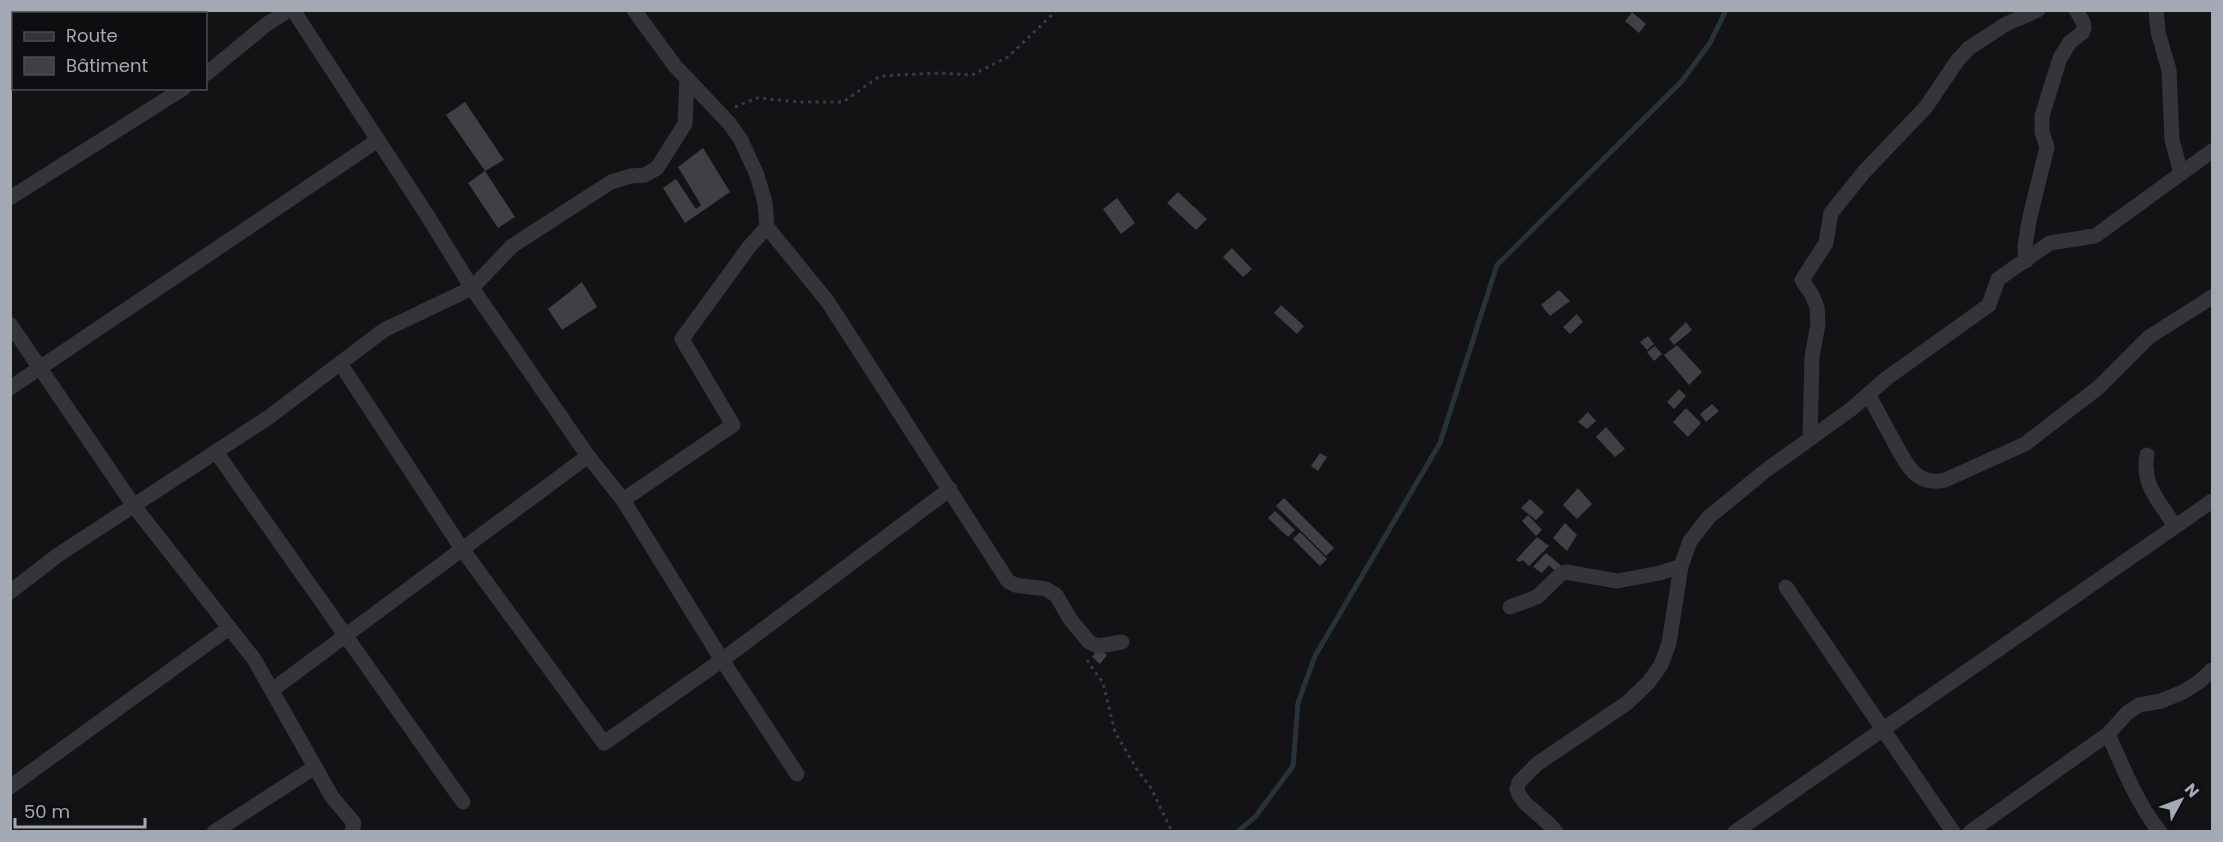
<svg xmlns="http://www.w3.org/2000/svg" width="2223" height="842" font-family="Poppins,sans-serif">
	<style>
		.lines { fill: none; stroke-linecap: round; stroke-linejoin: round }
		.stream { stroke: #283339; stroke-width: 5 }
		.building { fill: #3f4045 }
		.path { stroke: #3a3c41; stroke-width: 3; stroke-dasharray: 3 4.5; stroke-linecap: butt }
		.minor { stroke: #34353a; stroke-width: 15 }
	</style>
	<rect width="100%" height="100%" fill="#131315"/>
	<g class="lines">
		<path class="stream" d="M1237,832L1255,817L1293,766L1298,703L1315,656L1440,443L1497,265L1682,81L1710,43L1726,10"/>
	</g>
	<g class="building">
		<path d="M1632,12L1646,24L1639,33L1625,21Z"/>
		<path d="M465,102L504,160L485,171L446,115Z"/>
		<path d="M703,148L730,192L685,223L663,188L676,179L696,209L701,205L678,167Z"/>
		<path d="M485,171L515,217L498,228L468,183Z"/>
		<path d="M1178,192L1207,219L1196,230L1167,203Z"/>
		<path d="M1117,198L1135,223L1121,234L1103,209Z"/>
		<path d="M1232,248L1252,269L1243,277L1223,257Z"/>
		<path d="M582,282L597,307L562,330L548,309Z"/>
		<path d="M1559,290L1570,301L1550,316L1541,305Z"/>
		<path d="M1281,305L1304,326L1297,334L1274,313Z"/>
		<path d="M1577,314L1583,322L1570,334L1563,327Z"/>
		<path d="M1686,322L1692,330L1674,345L1669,339Z"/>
		<path d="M1648,336L1654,344L1647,350L1640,342Z"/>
		<path d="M1677,345L1702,372L1689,385L1664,355Z"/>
		<path d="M1655,346L1662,354L1654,361L1647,352Z"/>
		<path d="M1679,389L1686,396L1674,409L1667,402Z"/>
		<path d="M1712,404L1719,411L1706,422L1700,414Z"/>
		<path d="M1686,408L1701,423L1688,437L1673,422Z"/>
		<path d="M1588,412L1596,421L1587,429L1578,422Z"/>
		<path d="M1606,427L1625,449L1615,457L1596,437Z"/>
		<path d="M1320,453L1327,457L1318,471L1311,466Z"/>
		<path d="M1578,488L1592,504L1577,519L1563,505Z"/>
		<path d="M1284,498L1334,548L1326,556L1276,506Z"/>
		<path d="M1530,499L1544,512L1536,520L1521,508Z"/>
		<path d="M1275,511L1295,530L1288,537L1268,518Z"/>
		<path d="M1528,515L1542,530L1536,536L1522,521Z"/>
		<path d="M1565,523L1577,535L1567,551L1553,538Z"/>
		<path d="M1300,532L1327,559L1320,566L1293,539Z"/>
		<path d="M1537,537L1549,546L1529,566L1523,560L1519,562L1516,560Z"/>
		<path d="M1546,553L1563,567L1557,573L1549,565L1542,573L1533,567Z"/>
		<path d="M1099,648L1107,655L1100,664L1092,657Z"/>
	</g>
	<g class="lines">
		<g class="path">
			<path d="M735,107L757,98L800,102H843L880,76L939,73L972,75L1008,57L1057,10"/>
			<path d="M1087,660L1103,683L1115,732L1136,768L1151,788L1172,832"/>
		</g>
		<g class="minor">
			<path d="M293,10L427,215L472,288L588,456L623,500L722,660L797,774"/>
			<path d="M634,10L675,66L729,123L741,140L757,175L765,202L767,227L828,302L1008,581L1015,585L1046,589L1056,595L1070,619L1089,642L1098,646L1122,642"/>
			<path d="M2156,10L2158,32L2169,70L2172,140L2181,173"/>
			<path d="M17,14L22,10"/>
			<path d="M206,74L267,24L289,10"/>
			<path d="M10,198L184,88"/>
			<path d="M2026,261L2025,246L2029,221L2047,147L2042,132V116L2060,58L2070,42L2082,33L2084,28L2083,22L2076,10"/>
			<path d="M10,324L134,506L254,659L332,797L354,823L352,832"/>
			<path d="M340,363L462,549L604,743L722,660L950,489"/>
			<path d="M10,388L378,140"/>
			<path d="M1868,394C1876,408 1883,422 1891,436C1903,458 1914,488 1945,480L2025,444L2099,387L2149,337L2212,297"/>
			<path d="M1810,438L1812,357L1818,324L1817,307L1812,295L1802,280L1826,243L1831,213L1864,172L1926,107L1957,61L1969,48L2006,24L2038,10"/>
			<path d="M216,452L463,802"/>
			<path d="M2147,455C2141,485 2160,502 2175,526"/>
			<path d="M623,500L733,425L682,339L749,247L767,227"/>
			<path d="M1786,587L1953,832"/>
			<path d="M10,592L58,555L269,417L384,330L472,288L512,246L611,182L631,176L645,175L657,168L685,124L687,79"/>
			<path d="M1510,607L1537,597L1561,574L1566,572L1617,581L1660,573L1681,566"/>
			<path d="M272,690L588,456"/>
			<path d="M2108,734C2123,768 2137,803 2160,832"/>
			<path d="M10,787L229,628"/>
			<path d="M214,832L315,767"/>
			<path d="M1556,832L1548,823L1526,804L1519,795L1517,789L1519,782L1537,764L1627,703L1649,682L1661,665L1669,643L1681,566L1690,541L1709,517L1765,471L1850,410L1887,378L1989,305L1998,279L2050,243L2095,236L2212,151"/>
			<path d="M1735,832L2212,501"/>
			<path d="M1970,832L2108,734L2127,713L2139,705L2161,701L2183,692L2199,682L2212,670"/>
		</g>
	</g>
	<rect width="2223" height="842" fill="none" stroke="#a3aab6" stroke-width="24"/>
	<rect x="12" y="12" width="195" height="78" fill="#0e0e10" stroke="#4a4c52" stroke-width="1.5"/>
	<rect x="24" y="32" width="30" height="9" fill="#34353a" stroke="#4a4c52" stroke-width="1.5"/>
	<text x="66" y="42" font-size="18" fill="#a3aab6">Route</text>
	<rect x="24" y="57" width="30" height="18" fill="#3f4045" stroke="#4a4c52" stroke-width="1.5"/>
	<text x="66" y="72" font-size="18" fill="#a3aab6">Bâtiment</text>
	<g transform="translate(2181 800) rotate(49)" stroke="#0e0e10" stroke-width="4.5" paint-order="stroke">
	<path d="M0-4.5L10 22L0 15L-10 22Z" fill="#a3aab6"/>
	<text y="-9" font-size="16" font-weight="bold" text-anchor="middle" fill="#a3aab6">N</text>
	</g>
	<path d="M15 818v9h130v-9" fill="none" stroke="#a3aab6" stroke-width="3"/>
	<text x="24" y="818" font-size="18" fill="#a3aab6" stroke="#0e0e10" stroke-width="4.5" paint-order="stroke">50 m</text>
</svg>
